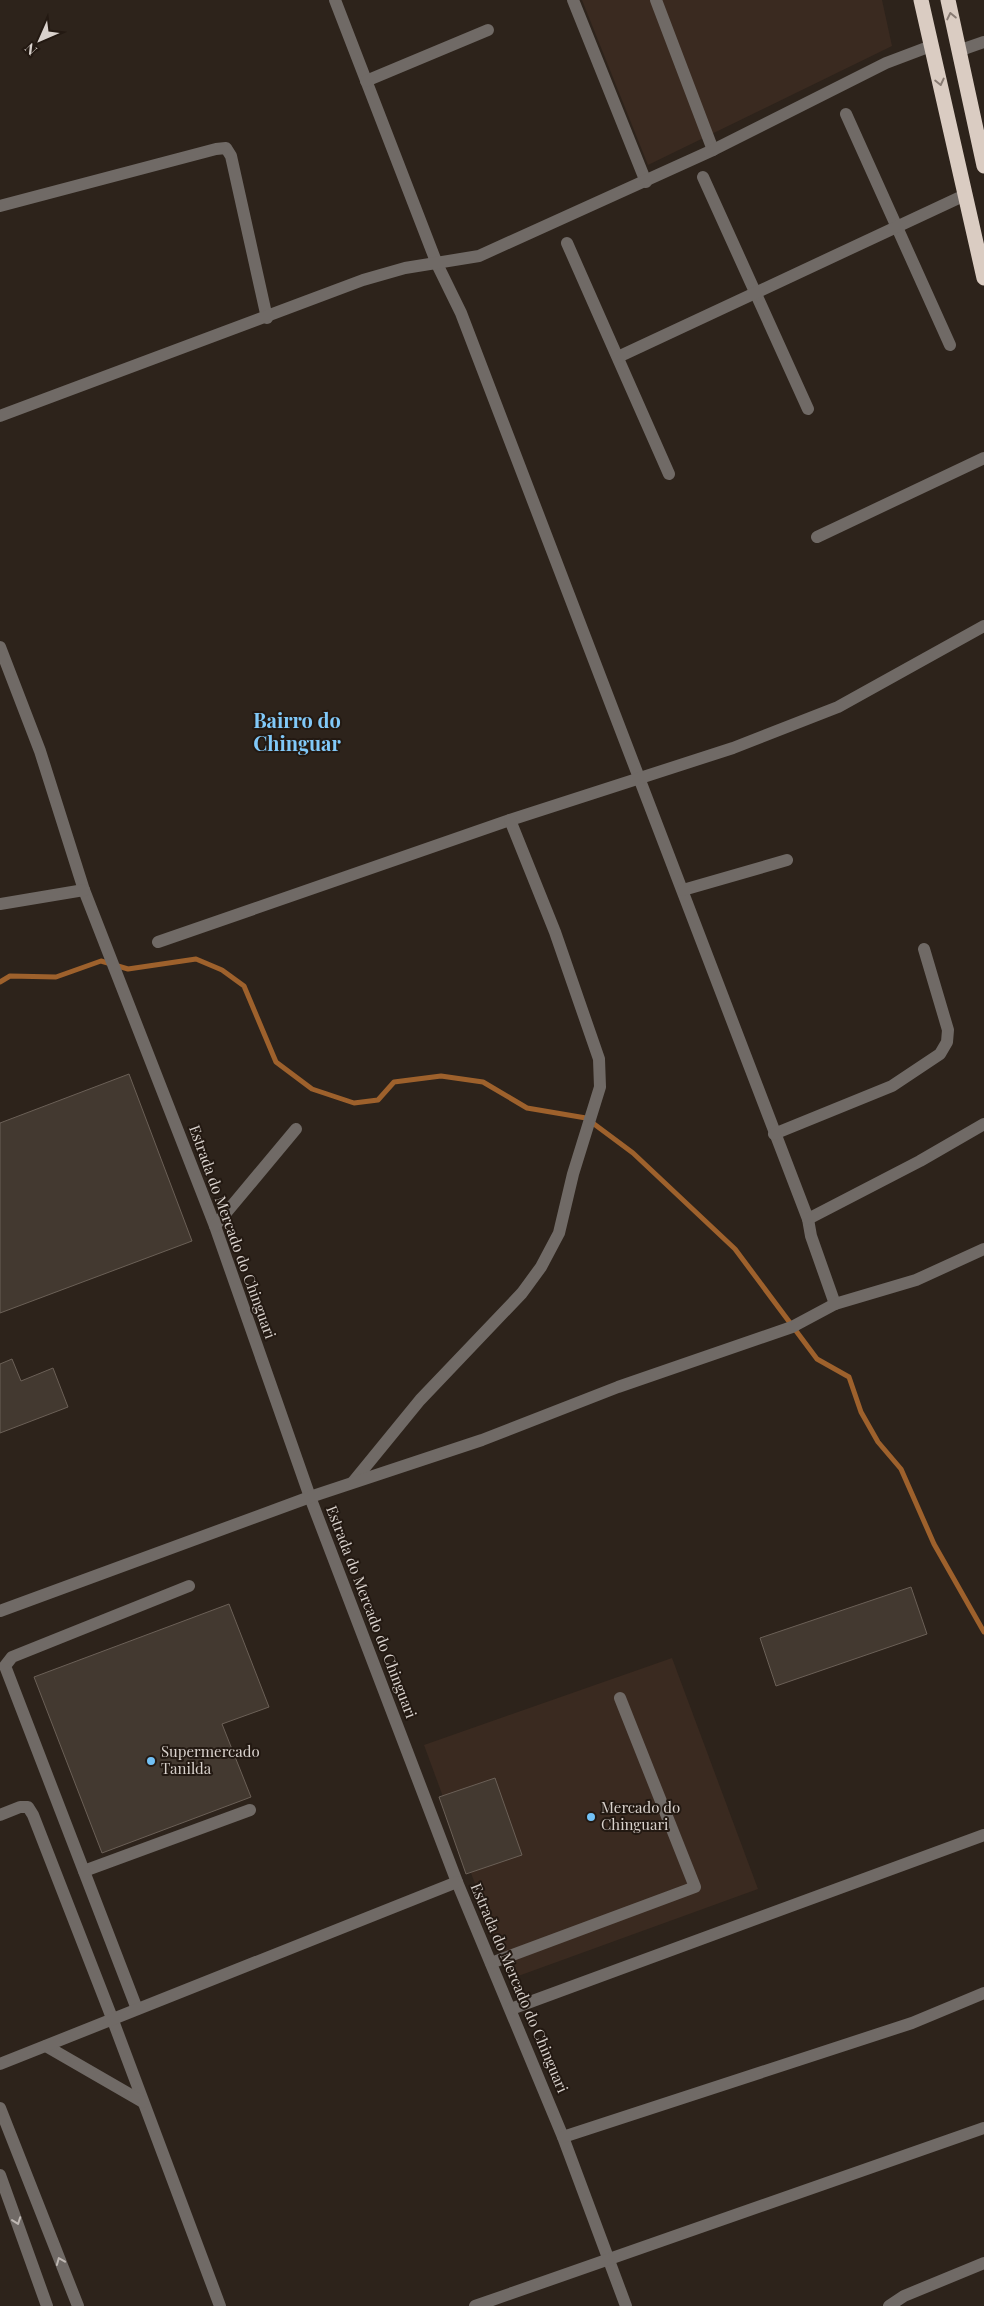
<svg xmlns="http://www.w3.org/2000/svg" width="984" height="2306" font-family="'Playfair Display',serif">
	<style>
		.built { fill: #3a2a20 }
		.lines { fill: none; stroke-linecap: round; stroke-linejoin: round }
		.stream { stroke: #9e612c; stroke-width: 5 }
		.building { fill: #433930; stroke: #6b6057 }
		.minor { stroke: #706a66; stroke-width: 12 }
		.highway { stroke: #daccc2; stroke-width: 15 }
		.oneway { stroke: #887b73 }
		.oneway2 { stroke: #bfb8b3 }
		.poi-dot { fill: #72c1f5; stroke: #231912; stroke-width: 2 }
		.labels { text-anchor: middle; stroke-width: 4; stroke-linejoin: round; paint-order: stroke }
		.street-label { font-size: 15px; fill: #d9d2cd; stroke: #231912 }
		.poi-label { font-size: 15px; fill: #d9d2cd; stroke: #231912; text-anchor: start }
		.district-label { font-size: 20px; font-weight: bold; fill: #81c9f9; stroke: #231912 }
	</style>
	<rect width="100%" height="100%" fill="#2d231b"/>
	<g class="built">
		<path d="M582,0H882L892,46L648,165Z"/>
		<path d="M672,1658L758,1889L510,1979L424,1745Z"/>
	</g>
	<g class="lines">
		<path class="stream" d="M0,982L10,976L56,977L101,961L128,969L196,959L222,970L244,986L276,1062L312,1089L354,1103L378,1100L394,1082L441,1076L483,1082L527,1108L586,1118L633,1153L735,1249L817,1359L849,1377L861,1412L878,1442L901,1469L934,1544L984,1632"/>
	</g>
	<g class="building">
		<path d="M129,1074L192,1241L0,1313V1123Z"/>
		<path d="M12,1359L21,1381L53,1368L68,1407L0,1433V1364Z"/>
		<path d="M911,1587L927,1634L776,1686L760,1638Z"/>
		<path d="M229,1604L269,1707L222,1724L251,1797L102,1853L34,1677Z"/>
		<path d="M495,1778L522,1855L466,1874L439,1797Z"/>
	</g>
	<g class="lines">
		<g class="minor">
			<path d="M335,0L437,264L461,313L808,1219L811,1236L835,1304"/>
			<path d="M573,0L646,182"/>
			<path d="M656,0L713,150"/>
			<path d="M958,51L984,42"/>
			<path d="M366,81L488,30"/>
			<path d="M846,114L950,345"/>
			<path d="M703,177L808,409"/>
			<path d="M0,206L216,149L226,148L231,156L267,318"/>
			<path d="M567,243L669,474"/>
			<path d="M618,357L965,195"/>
			<path d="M0,416L363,280L405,268L479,256L713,150L886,63L931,46"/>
			<path d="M817,537L984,458"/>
			<path d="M0,647L40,751L84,890L215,1226L310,1497L457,1882L563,2137L626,2306"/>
			<path d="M683,890L787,860"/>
			<path d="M0,904L84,890"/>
			<path d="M158,942L510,820L733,748L838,707L984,626"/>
			<path d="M774,1134L892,1086L940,1054L947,1042L948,1030L924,949"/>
			<path d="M808,1219L920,1161L984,1124"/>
			<path d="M215,1226L296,1129"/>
			<path d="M353,1482L420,1400L522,1293L541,1267L559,1233L573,1174L600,1087L599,1059L555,932L510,820"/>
			<path d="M0,1611L310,1497L482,1440L618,1387L792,1327L835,1304L916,1280L984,1249"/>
			<path d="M0,1815L20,1807H28L33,1815L112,2018L220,2306"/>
			<path d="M84,1871L250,1810"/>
			<path d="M491,1963L695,1887L620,1698"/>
			<path d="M137,2009L5,1666L12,1657L189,1586"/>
			<path d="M511,2009L984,1835"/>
			<path d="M46,2046L143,2102"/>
			<path d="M0,2064L457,1882"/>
			<path d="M0,2108L78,2306"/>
			<path d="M563,2137L912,2023L984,1993"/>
			<path d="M0,2175L47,2306"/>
			<path d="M475,2306L984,2128"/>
			<path d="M889,2306L904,2296L984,2263"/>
		</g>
		<g class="highway">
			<path d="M921,0L984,278"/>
			<path d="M948,0L984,166"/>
		</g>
	</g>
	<defs><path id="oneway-chevron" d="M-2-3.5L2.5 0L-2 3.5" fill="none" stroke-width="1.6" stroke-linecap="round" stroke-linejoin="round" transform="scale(1.25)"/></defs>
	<g class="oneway">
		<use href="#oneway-chevron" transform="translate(951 16) rotate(-102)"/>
		<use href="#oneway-chevron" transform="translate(940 82) rotate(77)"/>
	</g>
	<g class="oneway2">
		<use href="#oneway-chevron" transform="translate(17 2221) rotate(70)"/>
		<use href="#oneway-chevron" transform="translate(60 2261) rotate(-112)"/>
	</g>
	<g class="poi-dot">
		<circle cx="151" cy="1761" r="5"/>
		<circle cx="591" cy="1817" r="5"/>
	</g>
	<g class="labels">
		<g class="street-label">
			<text transform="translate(232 1232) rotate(70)" y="5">Estrada do Mercado do Chinguari</text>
			<text transform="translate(371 1612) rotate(69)" y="5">Estrada do Mercado do Chinguari</text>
			<text transform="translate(519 1988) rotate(67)" y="5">Estrada do Mercado do Chinguari</text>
		</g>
		<g class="poi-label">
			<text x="161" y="1757">Supermercado<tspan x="161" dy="17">Tanilda</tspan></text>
			<text x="601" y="1813">Mercado do<tspan x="601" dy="17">Chinguari</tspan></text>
		</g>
		<g class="district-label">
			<text x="297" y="728">Bairro do<tspan x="297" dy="23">Chinguar</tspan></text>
		</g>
	</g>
	<g transform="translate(40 40) rotate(225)" stroke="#231912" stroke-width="4" paint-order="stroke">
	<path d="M0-4L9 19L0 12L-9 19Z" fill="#d9d2cd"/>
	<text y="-8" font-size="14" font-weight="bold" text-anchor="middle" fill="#d9d2cd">N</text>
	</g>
</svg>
